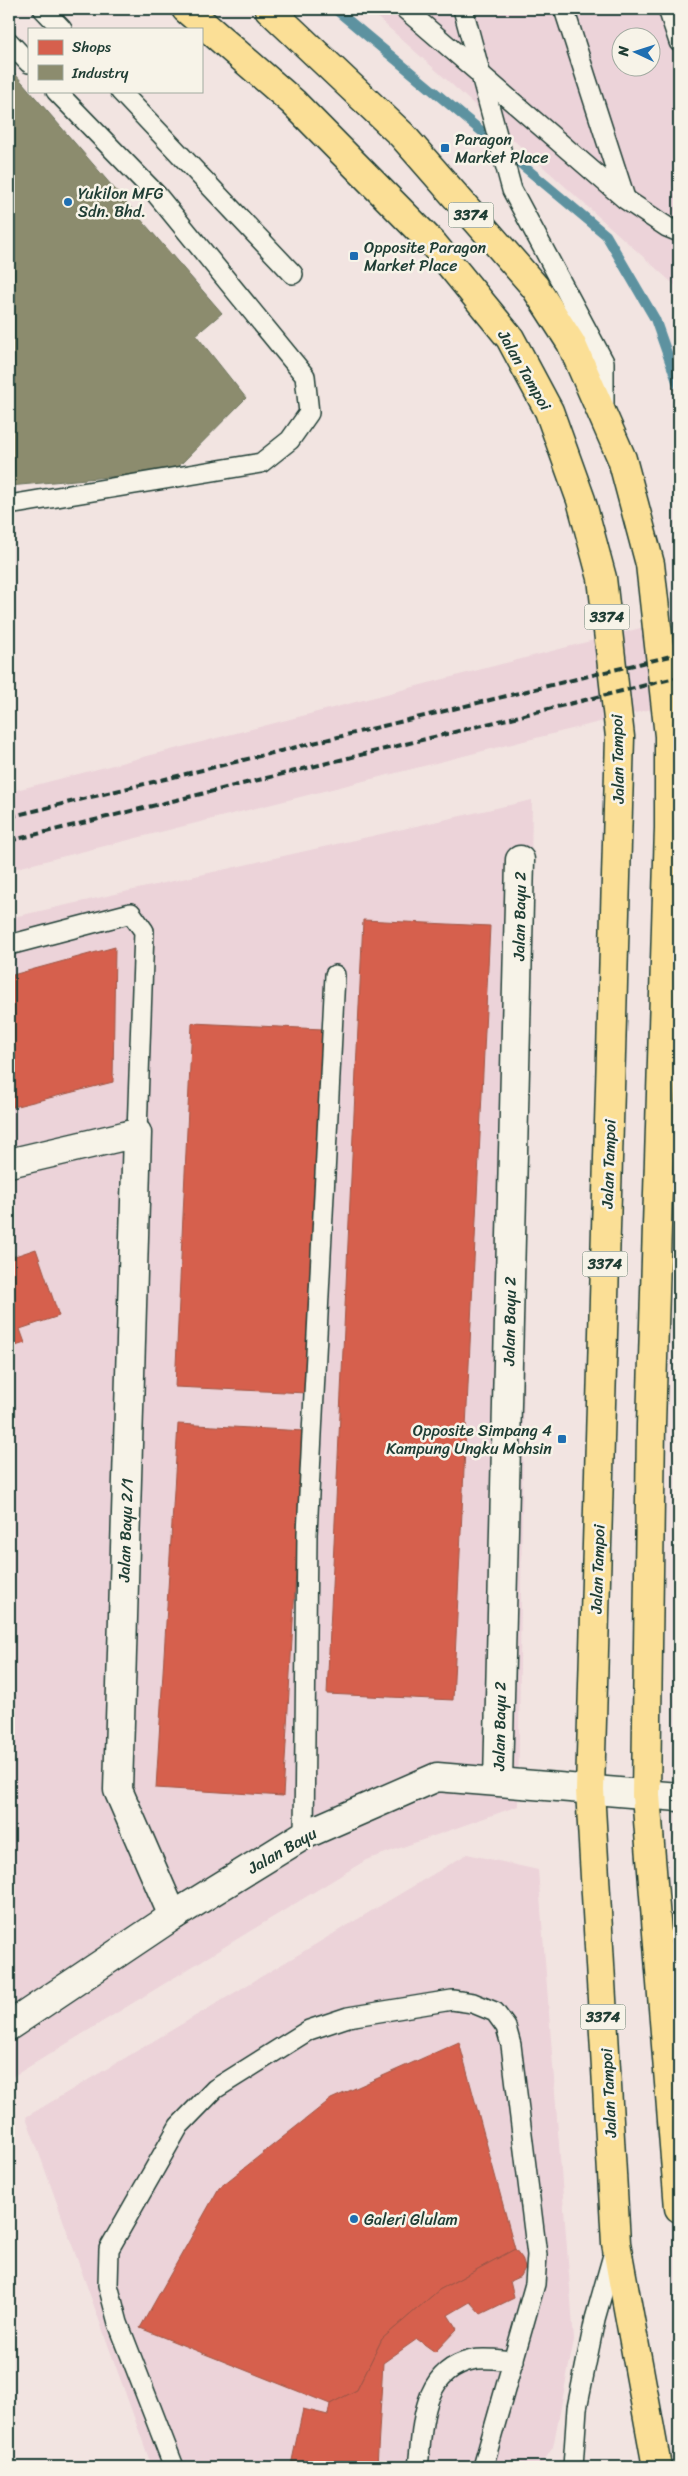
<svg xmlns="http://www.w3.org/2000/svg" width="688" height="2476" font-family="Sriracha,sans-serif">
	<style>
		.built { fill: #ecd3d9; fill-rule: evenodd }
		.shops { fill: #d6604d; stroke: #9f5646 }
		.industry { fill: #8c8c6e; stroke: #6b745d }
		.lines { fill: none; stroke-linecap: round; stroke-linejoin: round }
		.stream { stroke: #5d92a0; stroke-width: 10 }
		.lane-casing { stroke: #1f3d34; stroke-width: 22 }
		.street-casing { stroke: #1f3d34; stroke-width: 31 }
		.secondary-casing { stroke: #1f3d34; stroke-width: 31 }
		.primary-casing { stroke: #1f3d34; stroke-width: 31 }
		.lane { stroke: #f7f3e8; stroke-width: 19 }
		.street { stroke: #f7f3e8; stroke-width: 28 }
		.secondary { stroke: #f7f3e8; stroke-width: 28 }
		.primary { stroke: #fbdf96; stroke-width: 28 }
		.rail { stroke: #1f3d34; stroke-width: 4; stroke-dasharray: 8 4; stroke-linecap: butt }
		.poi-dot { fill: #1f6fb2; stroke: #f7f3e8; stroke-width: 2 }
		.labels { text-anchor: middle; stroke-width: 5; stroke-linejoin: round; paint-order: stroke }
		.shield { fill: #f7f3e8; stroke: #60746a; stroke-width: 1 }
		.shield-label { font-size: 15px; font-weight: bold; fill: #1f3d34 }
		.poi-label { font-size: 16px; fill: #1f3d34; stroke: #f7f3e8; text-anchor: start }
		.street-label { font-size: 16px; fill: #1f3d34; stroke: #f7f3e8 }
	</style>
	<rect width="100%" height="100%" fill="#f2e4e1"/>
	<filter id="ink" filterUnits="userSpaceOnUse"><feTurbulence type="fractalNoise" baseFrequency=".02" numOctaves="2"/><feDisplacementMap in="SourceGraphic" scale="10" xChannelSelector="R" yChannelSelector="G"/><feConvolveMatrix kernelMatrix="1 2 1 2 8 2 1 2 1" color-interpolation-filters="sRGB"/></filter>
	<g filter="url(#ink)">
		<g class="built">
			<path d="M368,9H679V289ZM620,38H650V68H620Z"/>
			<path d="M679,618V702L9,870V792Z"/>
			<path d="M532,800L518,1806L366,1860L9,2079V918Z"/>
			<path d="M467,1854L538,1870L574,2340L553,2447L540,2467H152L26,2117Z"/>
		</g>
		<g class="shops">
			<path d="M363,920L490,926L453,1700L327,1694Z"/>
			<path d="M115,947L113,1082L9,1108V976Z"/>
			<path d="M192,1023L323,1029L307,1393L175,1387Z"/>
			<path d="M36,1249L59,1316L20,1329L25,1343L9,1348V1258Z"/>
			<path d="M178,1424L304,1431L283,1796L156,1788Z"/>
			<path d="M459,2042L515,2249L439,2290L382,2339L357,2390L330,2404L140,2328L219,2188L331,2099Z"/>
			<path d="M515,2249L522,2258L525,2268L521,2276L510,2281L514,2298L481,2314L470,2302L448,2315L457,2329L435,2352L417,2339L383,2363L377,2467H304L291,2465L303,2409L328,2415L330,2404L357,2390L382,2339L439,2290Z"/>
		</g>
		<path class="industry" d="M9,67L222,313L196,335L246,398L174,471L9,486Z"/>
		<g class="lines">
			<path class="stream" d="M335,9L606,235L655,319L679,387"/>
			<defs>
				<g id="lane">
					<path d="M43,9L62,29"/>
					<path d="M405,9L625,199L667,227L679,232"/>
					<path d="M463,9L512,190L604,362V409"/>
					<path d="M564,9L625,198"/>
					<path d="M668,9L679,42"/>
					<path d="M9,42L29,63"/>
					<path d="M120,91L293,274"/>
					<path d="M9,505L261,463L290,440L309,413L305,376L157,195L56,91"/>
					<path d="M9,945L131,913L144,931L137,1133"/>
					<path d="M304,1835L307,1534L335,975"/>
					<path d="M174,2467L118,2323L108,2285L109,2249L179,2126L215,2089L309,2030L348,2017L452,2000L473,2003L495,2012L506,2027L511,2045L537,2255L535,2284L483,2467"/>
					<path d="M418,2467C423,2426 421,2371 472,2360C485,2357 501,2360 514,2361"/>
					<path d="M573,2467L577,2408L595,2319L615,2248"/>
				</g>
				<g id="street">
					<path d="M9,1163L137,1133L118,1790L173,1916"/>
					<path d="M498,1781L520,860"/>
				</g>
				<path id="secondary" d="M9,2026L173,1916L304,1835L437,1777L679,1797"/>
				<g id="primary">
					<path d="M186,9L293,102L434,245L510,338L549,411L581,500L602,578L620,737L590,1790L616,2243L657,2467"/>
					<path d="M269,9L402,135L535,287L571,343L622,459L650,564L669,736V828L651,1425L646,1795L679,2208"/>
				</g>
			</defs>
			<use href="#lane" class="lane-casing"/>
			<use href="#street" class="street-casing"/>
			<use href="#secondary" class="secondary-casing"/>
			<use href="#primary" class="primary-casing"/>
			<use href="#lane" class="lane"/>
			<use href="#street" class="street"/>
			<use href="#secondary" class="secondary"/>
			<use href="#primary" class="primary"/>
			<g class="rail">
				<path d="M9,817L679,654"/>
				<path d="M9,841L679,677"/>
			</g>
		</g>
	</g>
	<g class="poi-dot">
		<rect x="440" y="143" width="10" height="10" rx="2.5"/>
		<circle cx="68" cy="202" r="5"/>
		<rect x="349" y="251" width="10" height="10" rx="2.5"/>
		<rect x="557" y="1434" width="10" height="10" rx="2.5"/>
		<circle cx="354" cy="2219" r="5"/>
	</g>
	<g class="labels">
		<g class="shield">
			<rect x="448.5" y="202.5" width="45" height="25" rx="4"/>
			<rect x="584.5" y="604.5" width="45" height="25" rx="4"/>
			<rect x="582.5" y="1251.5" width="45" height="25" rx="4"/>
			<rect x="580.5" y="2004.5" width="45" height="25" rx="4"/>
		</g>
		<g class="shield-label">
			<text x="471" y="220">3374</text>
			<text x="607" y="622">3374</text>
			<text x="605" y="1269">3374</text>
			<text x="603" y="2022">3374</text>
		</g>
		<g class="poi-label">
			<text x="455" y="145">Paragon<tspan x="455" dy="18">Market Place</tspan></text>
			<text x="78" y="199">Yukilon MFG<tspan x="78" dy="18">Sdn. Bhd.</tspan></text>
			<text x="364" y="253">Opposite Paragon<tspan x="364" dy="18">Market Place</tspan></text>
			<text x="552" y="1436" text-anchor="end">Opposite Simpang 4<tspan x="552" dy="18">Kampung Ungku Mohsin</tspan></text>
			<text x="364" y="2225">Galeri Glulam</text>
		</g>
		<g class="street-label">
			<text transform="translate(525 370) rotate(60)" y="6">Jalan Tampoi</text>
			<text transform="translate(617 759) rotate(-91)" y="6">Jalan Tampoi</text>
			<text transform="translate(519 916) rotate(-89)" y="6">Jalan Bayu 2</text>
			<text transform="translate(608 1164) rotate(-88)" y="6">Jalan Tampoi</text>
			<text transform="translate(509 1321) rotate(-89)" y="6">Jalan Bayu 2</text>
			<text transform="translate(125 1530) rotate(-88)" y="6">Jalan Bayu 2/1</text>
			<text transform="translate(597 1569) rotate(-88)" y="6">Jalan Tampoi</text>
			<text transform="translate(499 1726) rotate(-89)" y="6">Jalan Bayu 2</text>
			<text transform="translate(282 1850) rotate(-30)" y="6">Jalan Bayu</text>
			<text transform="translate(608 2093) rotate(-93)" y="6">Jalan Tampoi</text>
		</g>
	</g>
	<rect width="688" height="2476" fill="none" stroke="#f7f3e8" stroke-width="30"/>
	<rect x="15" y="15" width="658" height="2446" fill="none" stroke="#1f3d34" stroke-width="2" filter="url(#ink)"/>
	<rect x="28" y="28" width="175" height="65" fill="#f7f3e8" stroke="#a1aaa0"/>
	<rect x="38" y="40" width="25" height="15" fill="#d6604d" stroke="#a1aaa0"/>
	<text x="72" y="52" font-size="15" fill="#1f3d34">Shops</text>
	<rect x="38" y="65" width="25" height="15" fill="#8c8c6e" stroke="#a1aaa0"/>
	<text x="72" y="78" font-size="15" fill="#1f3d34">Industry</text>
	<g transform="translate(636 52) rotate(274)"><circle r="24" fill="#f7f3e8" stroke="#a1aaa0"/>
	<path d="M0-4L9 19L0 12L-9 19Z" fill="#1f6fb2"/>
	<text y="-8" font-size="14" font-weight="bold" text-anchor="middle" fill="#1f3d34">N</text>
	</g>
</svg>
